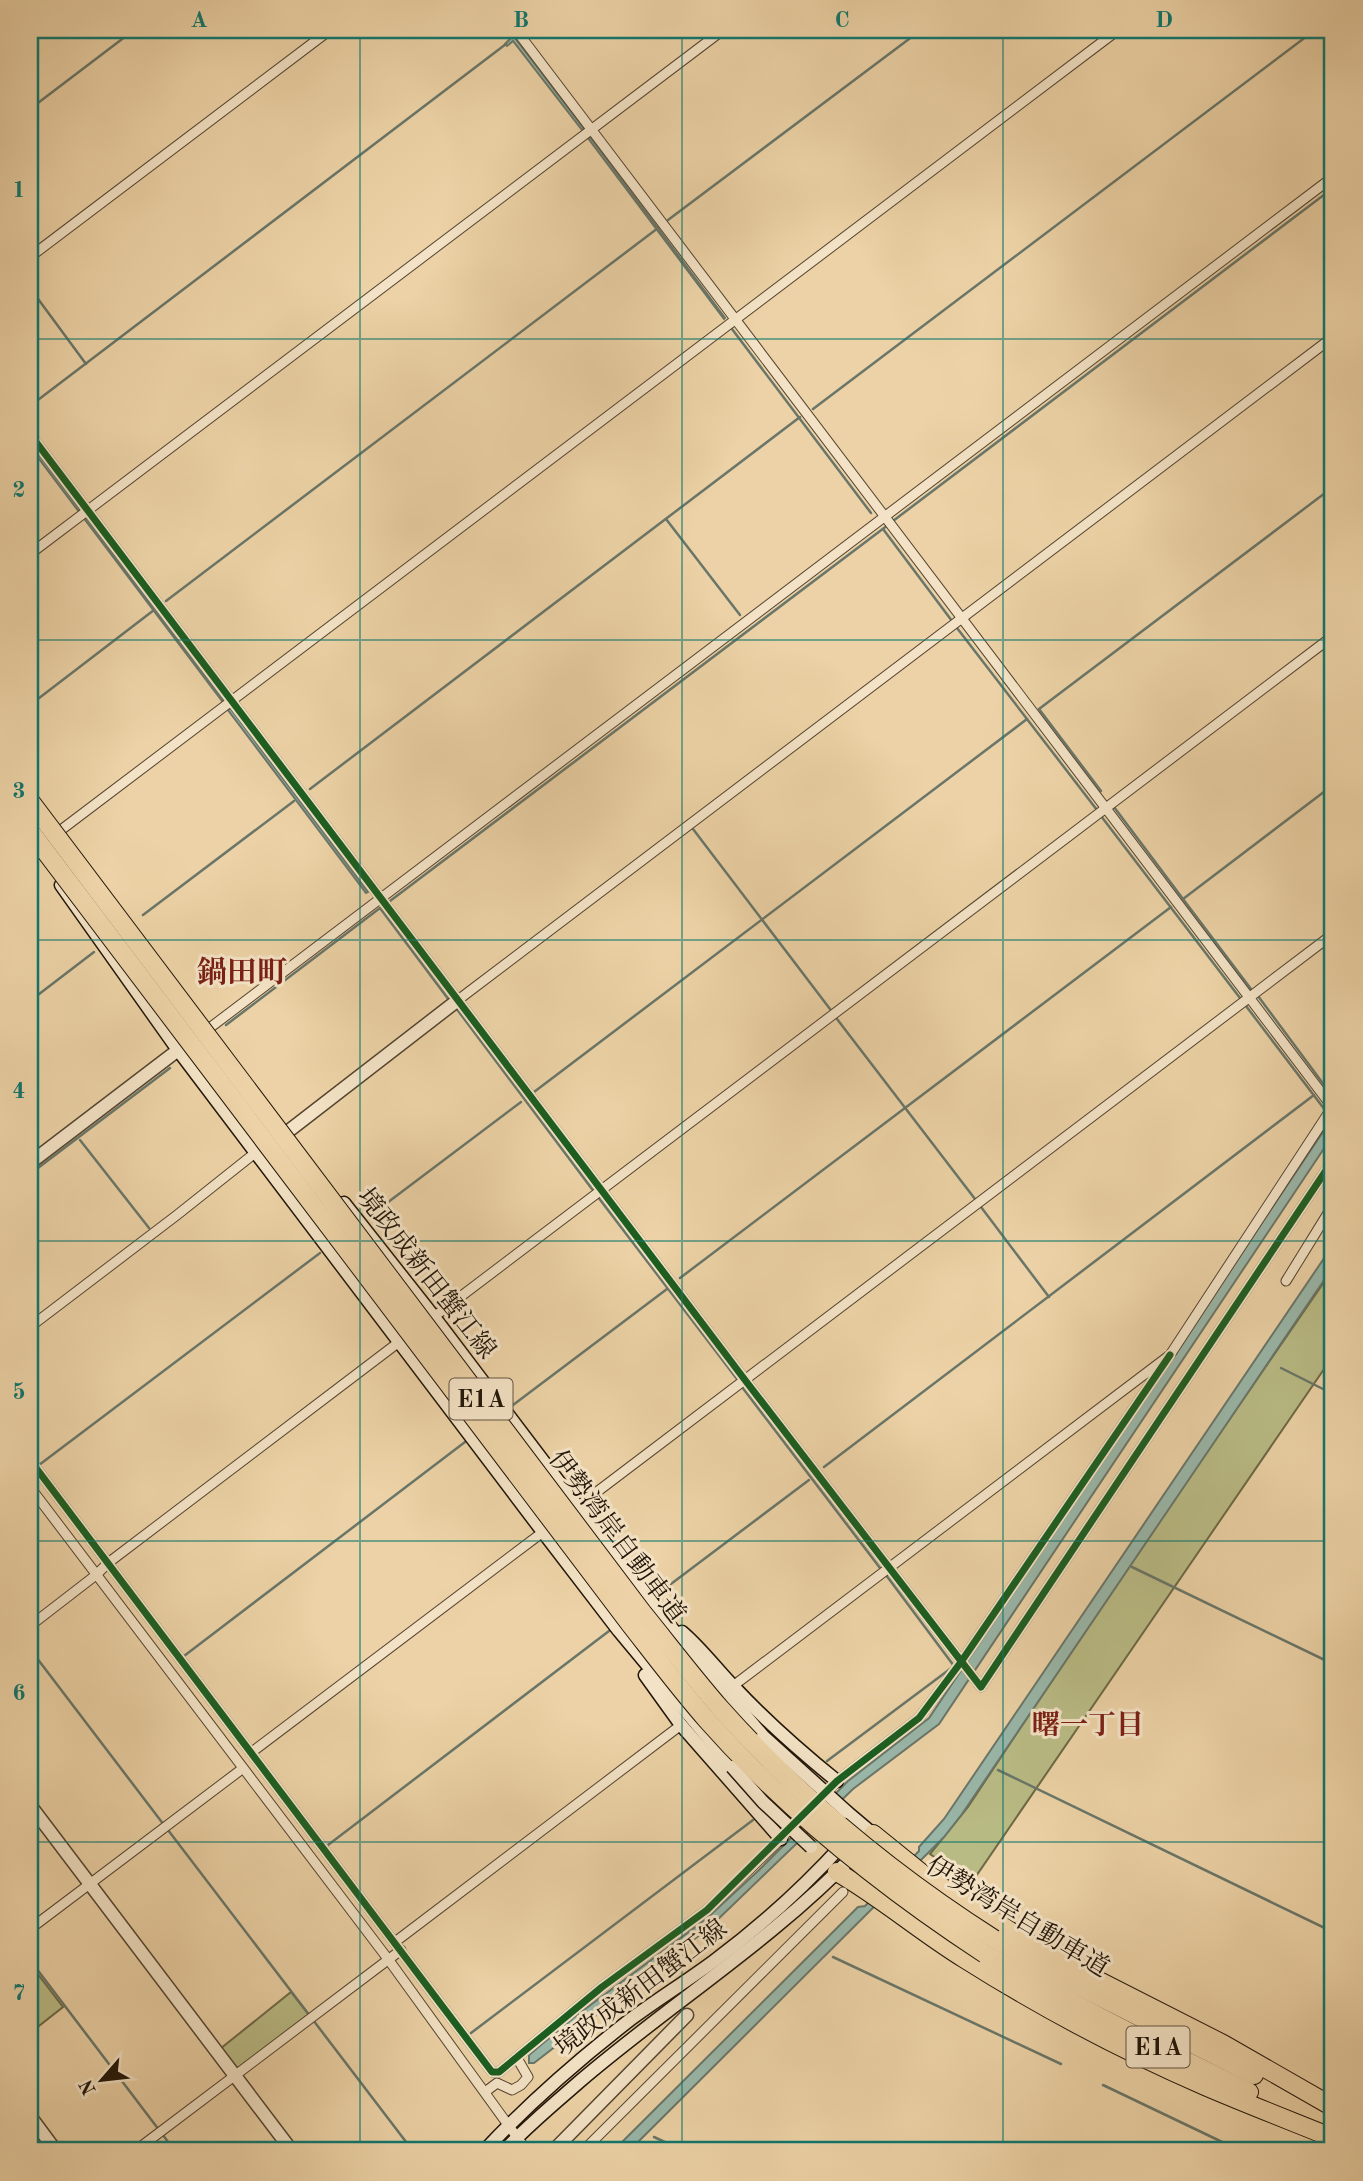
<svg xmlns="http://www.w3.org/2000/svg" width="1363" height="2181" font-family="'Old Standard TT','Noto Serif JP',serif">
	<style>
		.green { fill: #b9bb85; stroke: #6d6846; stroke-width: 2 }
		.water { fill: #99b7a9; stroke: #697669; stroke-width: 2 }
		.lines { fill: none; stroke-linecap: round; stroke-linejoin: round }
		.stream { stroke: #697669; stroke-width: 2.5 }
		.minor-casing { stroke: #544430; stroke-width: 11 }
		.tertiary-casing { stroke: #544430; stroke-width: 15 }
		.secondary-casing { stroke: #211508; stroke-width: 15 }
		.motorway-casing { stroke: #211508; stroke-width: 20 }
		.minor { stroke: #f3e2c5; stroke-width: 9 }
		.tertiary { stroke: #f3e2c5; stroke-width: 12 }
		.secondary { stroke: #f3e2c5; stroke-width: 12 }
		.motorway { stroke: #ecd2a6; stroke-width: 18 }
		.secondary-bridge-casing { stroke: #211508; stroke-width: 15; stroke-linecap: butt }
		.motorway-bridge-casing { stroke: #211508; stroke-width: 20; stroke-linecap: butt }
		.secondary-bridge { stroke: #f3e2c5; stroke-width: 12 }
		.motorway-bridge { stroke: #ecd2a6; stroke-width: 18 }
		.cycleway-casing { stroke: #f3e2c5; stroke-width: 11 }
		.cycleway { stroke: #1b5e20; stroke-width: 7 }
		.grid { fill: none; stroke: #0f766e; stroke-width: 2; stroke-opacity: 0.55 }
		.labels { text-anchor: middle; stroke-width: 6; stroke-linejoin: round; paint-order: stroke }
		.shield { fill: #f3e2c5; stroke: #605241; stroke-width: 2 }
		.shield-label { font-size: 24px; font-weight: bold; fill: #211508 }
		.street-label { font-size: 26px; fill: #211508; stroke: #f3e2c5 }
		.neighbourhood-label { font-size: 28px; font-weight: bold; fill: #7a1f14; stroke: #f3e2c5 }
		.quarter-label { font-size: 30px; font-weight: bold; fill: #7a1f14; stroke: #f3e2c5 }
		.neatline { fill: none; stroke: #0f766e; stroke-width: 2.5 }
		.grid-label { font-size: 23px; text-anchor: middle; font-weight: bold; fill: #0f766e }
	</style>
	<rect width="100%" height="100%" fill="#ecd2a6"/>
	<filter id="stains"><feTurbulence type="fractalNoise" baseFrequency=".00286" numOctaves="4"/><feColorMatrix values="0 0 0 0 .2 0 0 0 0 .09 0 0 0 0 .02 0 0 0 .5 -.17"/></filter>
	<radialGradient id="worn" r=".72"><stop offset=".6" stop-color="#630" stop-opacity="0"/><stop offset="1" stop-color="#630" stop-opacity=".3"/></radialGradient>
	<g class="green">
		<path d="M1333,1269V1356L972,1882L930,1854L968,1807L1109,1594Z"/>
		<path d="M30,1964L63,2007L30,2033Z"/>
		<path d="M291,1992L309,2015L238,2069H235L220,2049Z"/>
	</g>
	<g class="water">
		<path d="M505,30H509L584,129L582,130L513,41L507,46L505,44L511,38Z"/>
		<path d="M590,137L725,318L724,319L588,138Z"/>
		<path d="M30,443L223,700L222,701L30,447Z"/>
		<path d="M230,708L368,892L366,893L228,710Z"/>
		<path d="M1333,1117V1135L939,1724L853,1789L710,1927L534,2063H529V2055L573,2018L706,1919L759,1870L848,1781L929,1718Z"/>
		<path d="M1333,1245V1267L962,1814L944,1837L629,2151H613L858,1907L865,1906L919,1851V1847L944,1819Z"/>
	</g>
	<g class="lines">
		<g class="stream">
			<path d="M524,32L527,30"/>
			<path d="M30,109L134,30"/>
			<path d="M668,220L921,30"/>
			<path d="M30,288L86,364"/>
			<path d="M732,329L871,513"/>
			<path d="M30,406L506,44"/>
			<path d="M813,409L1315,30"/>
			<path d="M666,519L740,615"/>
			<path d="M893,521L1333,188"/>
			<path d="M883,529L952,621"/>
			<path d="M166,601L658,228"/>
			<path d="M957,628L1097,810"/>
			<path d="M30,705L154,610"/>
			<path d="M310,789L800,417"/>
			<path d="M1101,791L1039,709L1333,487"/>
			<path d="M1114,807L1183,899L1333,785"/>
			<path d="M1101,816L1240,998"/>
			<path d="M693,829L830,1009"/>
			<path d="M1183,899L1251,989"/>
			<path d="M390,901L888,525"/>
			<path d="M143,915L294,801"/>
			<path d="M1258,996L1333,1097"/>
			<path d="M30,1001L94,952"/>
			<path d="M1246,1006L1325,1110"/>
			<path d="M456,1008L592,1189"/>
			<path d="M837,1019L975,1199"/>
			<path d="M226,1025L380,908L449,1000"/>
			<path d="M534,1092L1027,719"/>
			<path d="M80,1140L149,1228"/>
			<path d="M30,1174L170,1068"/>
			<path d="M598,1197L737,1379"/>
			<path d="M981,1207L1049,1297"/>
			<path d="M371,1215L521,1102"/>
			<path d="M680,1278L1171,907"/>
			<path d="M1281,1368L1333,1394"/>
			<path d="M742,1387L880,1568"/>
			<path d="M513,1405L667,1289"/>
			<path d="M39,1465L320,1253"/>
			<path d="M824,1467L1314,1095"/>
			<path d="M1132,1567L1333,1664"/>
			<path d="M655,1596L809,1480"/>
			<path d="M30,1649L164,1825"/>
			<path d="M184,1656L465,1442"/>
			<path d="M827,1761L954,1666L886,1575"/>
			<path d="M998,1770L1333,1932"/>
			<path d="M168,1830L413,2151"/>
			<path d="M328,1845L609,1631"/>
			<path d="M833,1957L1061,2064"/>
			<path d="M30,1960L175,2151"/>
			<path d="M471,2033L753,1820"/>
			<path d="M1103,2085L1241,2151"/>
			<path d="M654,2137L684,2151"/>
		</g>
		<defs>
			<g id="minor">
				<path d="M516,30L1333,1108"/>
				<path d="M30,257L330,30"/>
				<path d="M30,434L745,1380L981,1687L1333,1160"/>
				<path d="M30,554L723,30"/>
				<path d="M57,833L1118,30"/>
				<path d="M458,1000L1333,337"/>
				<path d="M207,1030L1333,177"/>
				<path d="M1286,1281L1333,1205"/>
				<path d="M431,1319L1333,636"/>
				<path d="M30,1327L177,1215L255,1153"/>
				<path d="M30,1460L492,2072H499L602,1987L707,1910L784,1836"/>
				<path d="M30,1487L388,1959L527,2151"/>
				<path d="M577,1507L1333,934"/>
				<path d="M30,1626L96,1575L108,1563L403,1339"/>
				<path d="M733,1686L1170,1355L1333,1106"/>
				<path d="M252,1752L543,1532"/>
				<path d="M823,1796L837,1781L919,1718L961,1662L1170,1355"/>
				<path d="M30,1929L242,1769"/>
				<path d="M395,1942L681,1725"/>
				<path d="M485,2092L497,2083L512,2090L521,2085L528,2077L517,2058"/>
				<path d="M135,2151L401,1950"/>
				<path d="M583,2151L843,1892"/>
			</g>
			<g id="tertiary">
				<path d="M286,1133L458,1000"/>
				<path d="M30,1163L186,1044"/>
				<path d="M30,1805L292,2151"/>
				<path d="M30,2116L56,2151"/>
				<path d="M553,2151L687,2015"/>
			</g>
			<g id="secondary">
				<path d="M61,885L178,1050L543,1532L619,1631L732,1767"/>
				<path d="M344,1203L434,1317L653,1606L763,1736"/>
				<path d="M682,1632C702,1649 717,1670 735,1688C767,1722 801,1752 837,1781"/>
				<path d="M645,1675L681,1725L781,1839"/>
				<path d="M847,1812L873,1834L868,1840"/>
				<path d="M484,2151C529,2103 578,2060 631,2019C658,1999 687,1981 714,1961C761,1926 805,1886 844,1843"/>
				<path d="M504,2151C527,2126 554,2104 579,2082C670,2004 773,1940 856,1853"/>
			</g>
			<g id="motorway">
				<path d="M873,1834L925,1876L1044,1953L1223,2044L1333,2107"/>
				<path d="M837,1872C882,1898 921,1932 965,1959C1041,2007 1122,2050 1205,2086C1247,2104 1291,2121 1333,2138"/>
				<path d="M994,1939L1053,1973L1254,2075"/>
				<path d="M985,1954C1071,2004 1160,2048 1249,2092"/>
			</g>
		</defs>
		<use href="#minor" class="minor-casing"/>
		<use href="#tertiary" class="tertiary-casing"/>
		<use href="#secondary" class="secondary-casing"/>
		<use href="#motorway" class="motorway-casing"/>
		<use href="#minor" class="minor"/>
		<use href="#tertiary" class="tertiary"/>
		<use href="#secondary" class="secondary"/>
		<use href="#motorway" class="motorway"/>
		<defs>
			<g id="secondary-bridge">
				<path d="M763,1736L847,1812"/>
				<path d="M732,1767L763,1802L811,1847"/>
			</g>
			<g id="motorway-bridge">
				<path d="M30,801L642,1612C668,1644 693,1677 720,1708C800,1798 892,1874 994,1939"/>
				<path d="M30,831L630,1624C655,1656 679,1688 706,1719C787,1811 883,1887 985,1954"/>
			</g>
		</defs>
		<use href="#secondary-bridge" class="secondary-bridge-casing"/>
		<use href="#motorway-bridge" class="motorway-bridge-casing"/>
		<use href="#secondary-bridge" class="secondary-bridge"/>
		<use href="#motorway-bridge" class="motorway-bridge"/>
		<defs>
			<g id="cycleway">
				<path d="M30,434L745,1380L981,1687L1333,1160"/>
				<path d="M30,1460L492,2072H499L602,1987L707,1910L837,1781L919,1718L961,1662L1170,1355"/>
			</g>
		</defs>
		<use href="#cycleway" class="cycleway-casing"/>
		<use href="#cycleway" class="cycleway"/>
	</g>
	<path class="grid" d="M360,30V2151M682,30V2151M1003,30V2151M30,339H1333M30,640H1333M30,940H1333M30,1241H1333M30,1541H1333M30,1842H1333"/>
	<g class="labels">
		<g class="shield">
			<rect x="449.5" y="1378.5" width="63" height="41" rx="5"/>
			<rect x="1126.5" y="2026.5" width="63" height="41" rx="5"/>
		</g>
		<g class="shield-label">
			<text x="481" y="1407">E1A</text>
			<text x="1158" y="2055">E1A</text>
		</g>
		<g class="street-label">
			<text transform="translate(427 1273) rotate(52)" y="9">境政成新田蟹江線</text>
			<text transform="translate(618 1536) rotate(53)" y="9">伊勢湾岸自動車道</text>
			<text transform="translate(1018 1916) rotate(31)" y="9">伊勢湾岸自動車道</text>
			<text transform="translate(640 1987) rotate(-37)" y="9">境政成新田蟹江線</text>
		</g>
		<g class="neighbourhood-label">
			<text x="1088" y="1734">曙一丁目</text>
		</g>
		<g class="quarter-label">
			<text x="242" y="982">鍋田町</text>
		</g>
	</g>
	<rect width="1363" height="2181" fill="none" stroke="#ecd2a6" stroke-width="77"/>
	<g transform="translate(102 2080) rotate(242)" stroke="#f3e2c5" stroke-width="5" paint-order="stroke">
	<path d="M0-5L12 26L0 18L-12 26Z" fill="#211508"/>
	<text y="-10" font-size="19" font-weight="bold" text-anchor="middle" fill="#211508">N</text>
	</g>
	<rect x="38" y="38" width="1286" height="2104" class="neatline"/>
	<g class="grid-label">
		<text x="199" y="27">A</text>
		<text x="521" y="27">B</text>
		<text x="842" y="27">C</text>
		<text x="1164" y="27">D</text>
		<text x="19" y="197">1</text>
		<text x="19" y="497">2</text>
		<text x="19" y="798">3</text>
		<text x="19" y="1098">4</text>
		<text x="19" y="1399">5</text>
		<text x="19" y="1700">6</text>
		<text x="19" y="2000">7</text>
	</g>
	<rect width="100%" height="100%" filter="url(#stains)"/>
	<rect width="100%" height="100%" fill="url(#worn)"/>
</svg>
